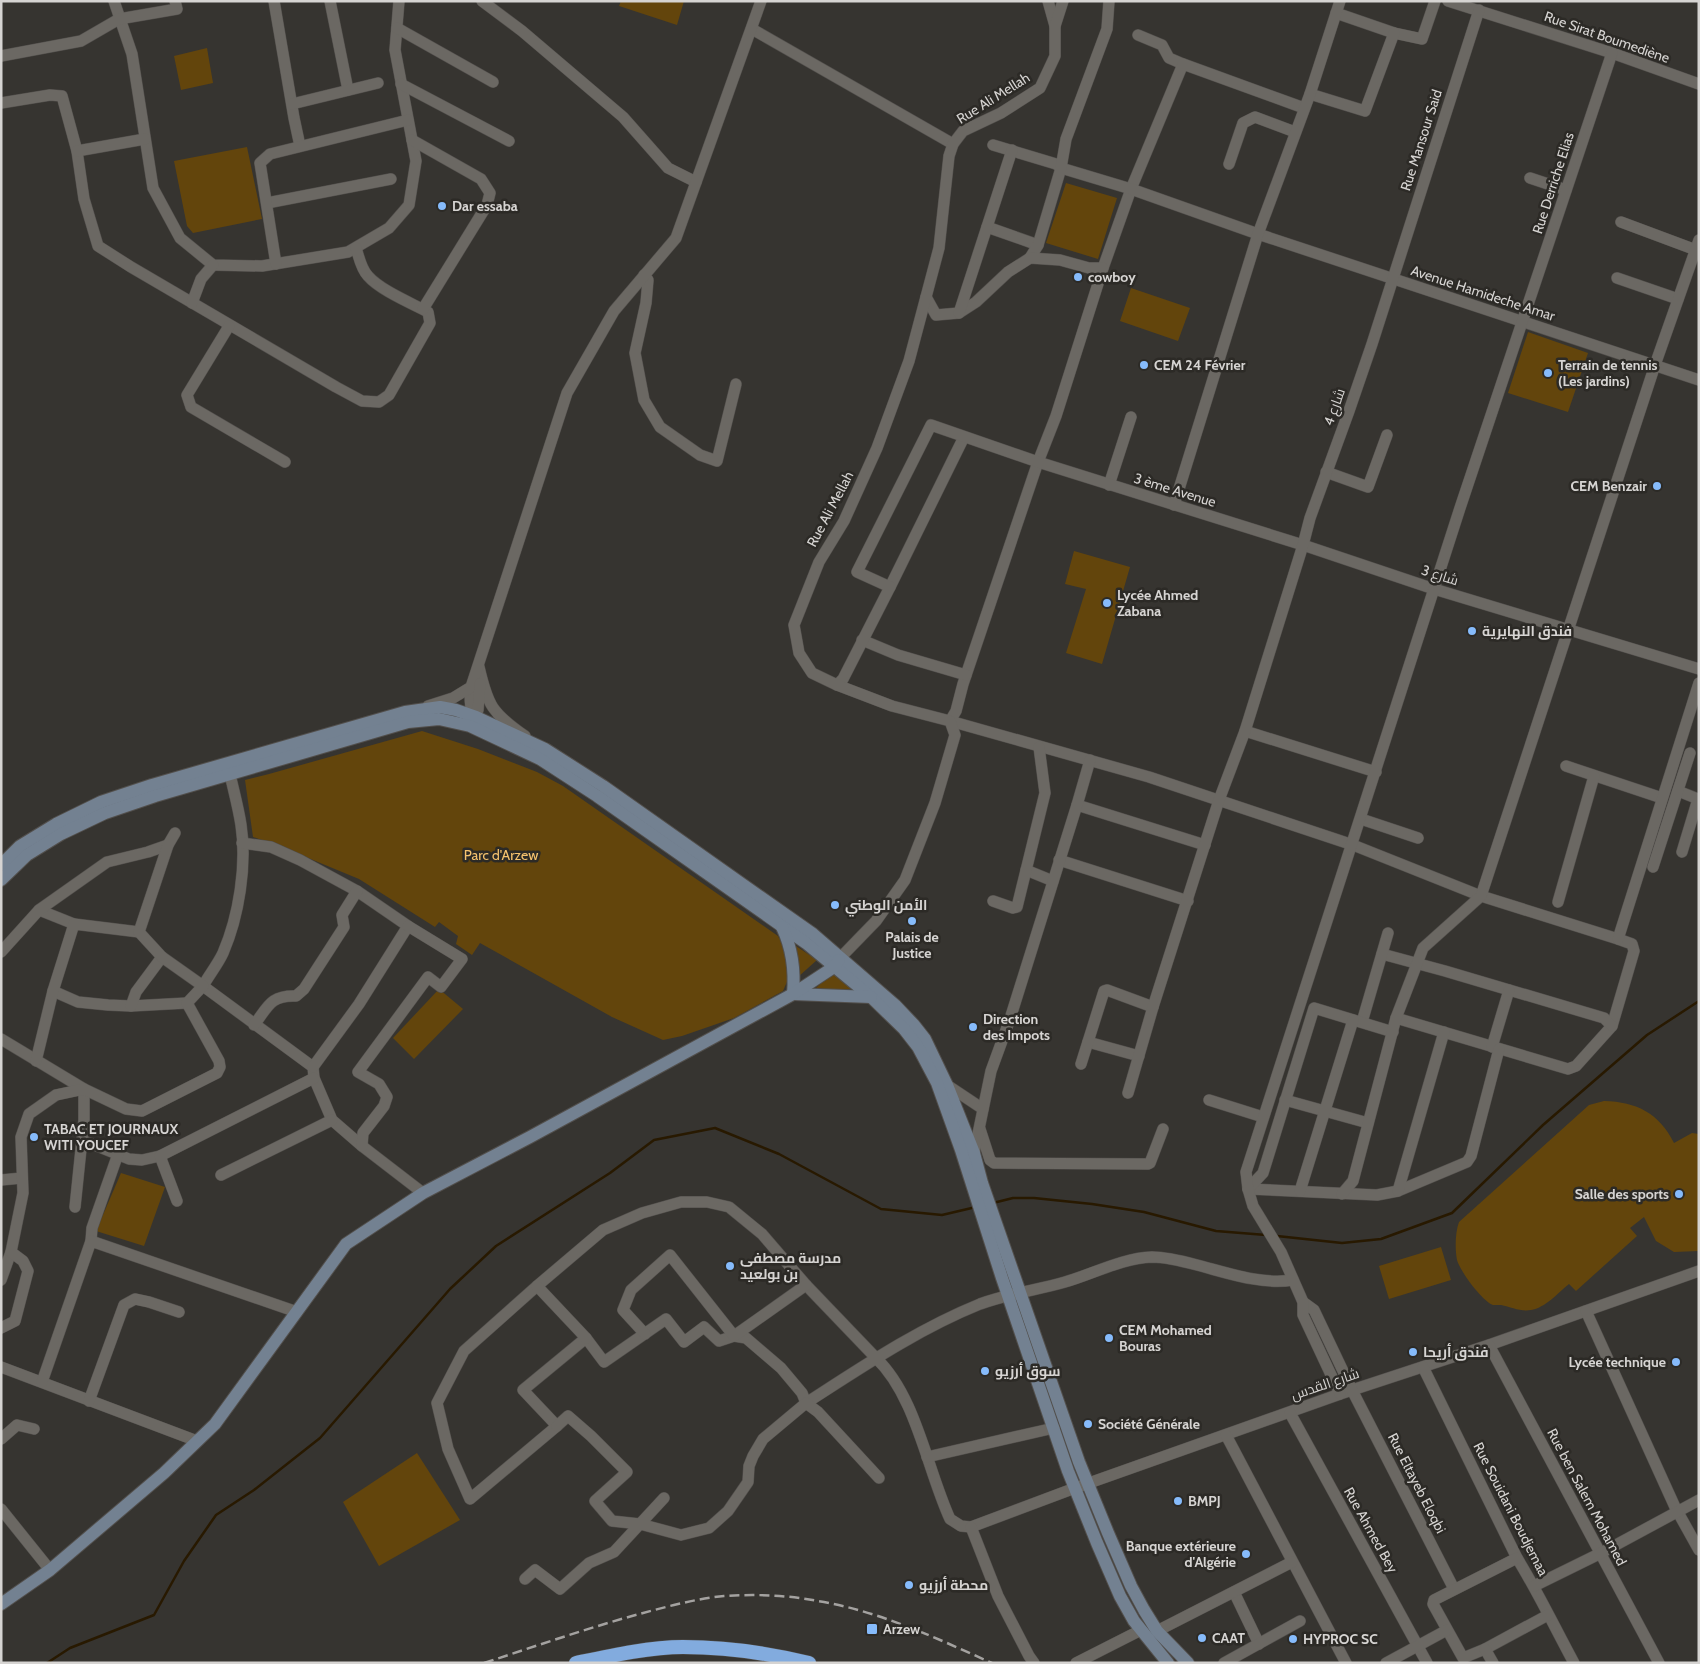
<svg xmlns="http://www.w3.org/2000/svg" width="1700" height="1664" font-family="Cabin,Cairo,sans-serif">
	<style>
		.green { fill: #63450c }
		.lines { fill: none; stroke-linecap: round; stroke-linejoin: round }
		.stream { stroke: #281900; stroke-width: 2.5 }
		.minor-casing { stroke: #524f4c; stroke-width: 12 }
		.secondary-casing { stroke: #524f4c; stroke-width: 14 }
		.trunk-casing { stroke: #524f4c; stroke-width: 15 }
		.minor { stroke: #6b6863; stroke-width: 11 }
		.secondary { stroke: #738191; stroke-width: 12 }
		.trunk { stroke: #82abde; stroke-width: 14 }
		.rail { stroke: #a4a2a0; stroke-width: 2.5; stroke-dasharray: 10 5; stroke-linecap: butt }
		.poi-dot { fill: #86bbfb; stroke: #2c2a26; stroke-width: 2 }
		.labels { text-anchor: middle; stroke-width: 5; stroke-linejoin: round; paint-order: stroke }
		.street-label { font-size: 14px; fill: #d6d4d2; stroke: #2c2a26 }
		.poi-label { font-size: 14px; font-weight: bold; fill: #d6d4d2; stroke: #2c2a26; text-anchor: start }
		.park-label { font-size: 14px; fill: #f5c26d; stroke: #2c2a26 }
	</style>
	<rect width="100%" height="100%" fill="#363430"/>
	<g class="green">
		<path d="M621,1H684L677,25L619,6Z"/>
		<path d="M207,48L213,83L181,90L174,56Z"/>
		<path d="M247,147L262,219L193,233L187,226L174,161Z"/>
		<path d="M1066,183L1117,198L1098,259L1046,243Z"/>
		<path d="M1131,288L1190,308L1178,341L1120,321Z"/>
		<path d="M1528,332L1588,353L1568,412L1508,393Z"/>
		<path d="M1074,551L1130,567L1102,664L1066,653L1086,589L1065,584Z"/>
		<path d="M422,731L478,749L537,772L563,786L778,936L788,955L789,977L783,991L734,1018L682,1036L663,1040L612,1017L480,943L472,955L456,944L458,936L439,922L435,927L359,879L284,848L253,837L245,780L269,774Z"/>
		<path d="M796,946L817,960L798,977Z"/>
		<path d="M832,972L855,989H815Z"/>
		<path d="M439,989L463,1009L414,1059L393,1038Z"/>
		<path d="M1604,1101C1637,1102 1659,1113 1674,1143L1692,1133L1699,1134V1251L1674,1252L1656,1241L1644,1217L1630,1228L1637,1236L1576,1291L1569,1284C1558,1293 1545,1308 1531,1310C1521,1312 1511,1307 1501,1305C1498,1305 1496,1305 1493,1305C1482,1301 1460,1271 1457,1260C1455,1249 1455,1233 1459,1222L1589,1105Z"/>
		<path d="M121,1173L165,1187L144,1246L96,1231Z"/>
		<path d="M1441,1247L1451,1280L1389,1299L1379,1266Z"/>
		<path d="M417,1453L460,1520L379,1566L343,1502Z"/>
	</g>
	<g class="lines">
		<g class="stream">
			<path d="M993,1203L1013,1198H1034L1092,1204L1144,1212L1216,1231L1266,1235"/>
			<path d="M1277,1236L1342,1243L1381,1239L1452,1213L1543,1125L1647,1035L1699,1001"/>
			<path d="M47,1663L70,1648L154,1615L184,1561L216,1515L254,1490L320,1438L450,1289L496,1246L610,1173L654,1140L715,1128L779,1154L881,1209L942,1215L976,1207"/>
		</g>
		<defs>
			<g id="minor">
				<path d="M114,1L132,54L153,188L180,238L213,265L262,266L348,252L389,228L409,205L416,161L395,50L399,1"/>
				<path d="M274,1L294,118L300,146"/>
				<path d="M330,1L348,90"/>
				<path d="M482,1L522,31L623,117L668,168L696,182"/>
				<path d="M1048,1L1055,26"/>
				<path d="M1448,1L1612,53L1699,84"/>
				<path d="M1336,13L1394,33L1422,39L1435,1"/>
				<path d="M397,28L493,82"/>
				<path d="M752,29L953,144"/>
				<path d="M1138,35L1162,45L1169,58L1183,64"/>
				<path d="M1,56L81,41L119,19L177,9L175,1"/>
				<path d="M401,84L509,141"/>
				<path d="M1310,94L1365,111L1394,33"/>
				<path d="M1,103L50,95L62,96L77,151L84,199L98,246L131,267L336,387L362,401L379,402L389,395L430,323L428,312C411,303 380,290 368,276C361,269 359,257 356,248"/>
				<path d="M292,104L378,83"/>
				<path d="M1304,108L1183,64L1131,189L1103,268L1056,416L1038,462L963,684L956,711L950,721L1149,777L1353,845L1481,896L1618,939L1632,944L1634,951L1612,1026L1576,1066L1568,1069L1396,1018"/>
				<path d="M412,140L481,179L490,193L487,205L423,309"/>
				<path d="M993,145L1056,164L1061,168L1131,189L1258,234L1699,380"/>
				<path d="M77,151L145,139"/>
				<path d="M1229,164L1243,123L1255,117L1295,132"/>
				<path d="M1530,178L1566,190"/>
				<path d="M267,203L391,179"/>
				<path d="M1621,222L1696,250"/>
				<path d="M987,227L1038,245"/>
				<path d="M1030,258L1038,245L1061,168L1066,139L1107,29L1109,1"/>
				<path d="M276,264L260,163L270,154L408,120"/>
				<path d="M644,275L648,280L646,303L635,353L644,400L660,427L700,455L717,461L736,384"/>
				<path d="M1617,278L1678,299"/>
				<path d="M926,297L936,315L959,313L976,302L1008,272L1030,258L1060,260L1089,268H1103"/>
				<path d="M192,303L201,279L213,265"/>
				<path d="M959,313L1012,150"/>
				<path d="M229,326L187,395L191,407L285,462"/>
				<path d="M1326,472L1368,487L1387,435"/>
				<path d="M1109,485L1131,417"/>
				<path d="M1174,505L1258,234L1310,94L1340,1"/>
				<path d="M890,587L964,437"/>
				<path d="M862,640L898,655L966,675"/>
				<path d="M479,667C488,706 492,713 525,736"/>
				<path d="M837,685L843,679L890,587L857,572L931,425L1038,462L1303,545L1434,589L1699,669"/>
				<path d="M471,687C468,701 473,710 471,722"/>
				<path d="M428,706L453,698L471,687L567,393L614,311L676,238L761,1"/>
				<path d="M472,716L478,710L480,684"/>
				<path d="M1245,731L1376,772"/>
				<path d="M228,765C232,785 238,805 241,825C247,865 239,916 223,953C218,964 209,975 203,986L313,1067L314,1078L332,1120L362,1146L423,1193"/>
				<path d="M1566,766L1662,798"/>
				<path d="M1678,791L1698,799L1682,852"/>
				<path d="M1077,805L1205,845"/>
				<path d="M1361,819L1418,838"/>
				<path d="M242,843L271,847L300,860L357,891L408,926L359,1004L313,1067"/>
				<path d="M1059,860L1188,901"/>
				<path d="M1653,867L1690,753"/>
				<path d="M1026,870L1053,881"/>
				<path d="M993,901L1013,908L1017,907L1045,793L1039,747"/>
				<path d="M1558,902L1594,776"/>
				<path d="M39,910L74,924"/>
				<path d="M1618,939L1699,683"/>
				<path d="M1,952L39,910L107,862L148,852L168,845"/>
				<path d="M1382,954L1445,971L1604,1018L1612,1026"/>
				<path d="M841,957L876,921L905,880L935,803L955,735L950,721L892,706L837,685L812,673L799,653L794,625L819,562L844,521L877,448L909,361L939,248L949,156L953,144L963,131L1001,113L1040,88L1055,56V26L1063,1"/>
				<path d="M53,991L78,1002L108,1005L131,1006L187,1003"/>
				<path d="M131,1006L136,992L162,957"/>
				<path d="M1362,1022L1388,933"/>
				<path d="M254,1025C268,1007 270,995 296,996L304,989L344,927L342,915L357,891"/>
				<path d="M1,1039L84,1089V1120L75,1207"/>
				<path d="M1088,1042L1139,1056"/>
				<path d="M1492,1047L1509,990"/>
				<path d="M36,1061L53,991L74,924L139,932"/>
				<path d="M1081,1064L1104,991L1107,990L1153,1007"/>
				<path d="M947,1085L983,1109"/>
				<path d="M1128,1093L1153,1007L1219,800L1245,731L1303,545L1310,518L1349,411L1372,344L1479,10"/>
				<path d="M1209,1100L1263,1117"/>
				<path d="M1285,1100L1368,1123"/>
				<path d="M980,1129L990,1160L994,1163L1148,1164L1150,1163L1163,1129"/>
				<path d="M82,1140L129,1159L142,1160L160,1156"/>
				<path d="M362,1146L363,1133L384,1106L387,1097L379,1084L358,1072L428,977L441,987L462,959L408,926"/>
				<path d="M974,1153L991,1071L1010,1019L1077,805L1090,760"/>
				<path d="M221,1175L332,1120"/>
				<path d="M1,1180L22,1178"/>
				<path d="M1248,1189L1377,1195L1398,1191L1467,1162L1471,1156L1499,1049"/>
				<path d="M1248,1189L1263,1173L1314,1008L1393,1032"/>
				<path d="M1300,1191L1353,1020"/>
				<path d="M1398,1191L1444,1032"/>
				<path d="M1342,1194L1353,1181L1396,1018L1423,948L1481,896L1655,365L1699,240"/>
				<path d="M177,1201L160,1156L314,1078"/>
				<path d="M91,1241L92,1228L118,1154"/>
				<path d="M1,1280L11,1252"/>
				<path d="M1293,1280C1261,1285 1228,1273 1197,1265C1182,1261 1167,1257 1152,1257C1122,1258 1093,1274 1065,1282C1037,1290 1007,1294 980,1304C918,1329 862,1367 806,1403L802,1393L781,1368L746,1338L734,1336L719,1341L704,1327L684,1342L666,1319L604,1362L586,1338L523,1390L557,1426L470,1499L448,1449L437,1403L464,1351L537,1286L603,1230L642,1213L681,1202H707L729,1207L762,1234L806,1285L876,1358C916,1396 927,1469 950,1519L961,1526L971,1527L1075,1488L1340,1394L1489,1345L1699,1271"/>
				<path d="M537,1286L586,1338"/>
				<path d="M1303,1302L1314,1310L1352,1390L1454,1589"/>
				<path d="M1586,1311L1675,1507L1699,1550"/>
				<path d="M1,1328L15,1321L28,1271L23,1261L11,1252L23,1193L21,1137L29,1114L56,1095L84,1089L126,1109L142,1111L217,1073L220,1067L219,1061L187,1003L203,986L162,957L139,932L168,845L175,833"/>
				<path d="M645,1334L623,1310L631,1290L670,1255L734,1336L806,1285"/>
				<path d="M1489,1345L1659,1663"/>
				<path d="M1,1367L197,1441"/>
				<path d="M1423,1367L1517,1558C1538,1592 1555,1628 1574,1663"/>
				<path d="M42,1382L91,1241L297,1312"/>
				<path d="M1340,1394L1303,1315V1302L1281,1252L1253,1206L1248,1189L1246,1172L1460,508L1612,53"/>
				<path d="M89,1401L124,1305L135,1299L149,1302L179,1312"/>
				<path d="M1290,1413L1427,1663"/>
				<path d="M557,1426L568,1416L591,1436L627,1472L595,1501L612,1521L640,1524L681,1535L709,1528L728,1511L748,1482L749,1466L753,1456L763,1439L806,1403L818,1412L879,1478"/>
				<path d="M1226,1435L1346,1663"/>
				<path d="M1,1439L17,1425L34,1429"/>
				<path d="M927,1457L1054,1428"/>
				<path d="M1,1509L50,1570"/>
				<path d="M971,1527L998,1596L1029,1656L1034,1663"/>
				<path d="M1517,1558L1434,1600L1433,1604L1463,1658L1485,1649L1548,1615"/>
				<path d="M525,1579L535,1570L560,1589L589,1563L614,1552L664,1498"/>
				<path d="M1534,1586L1601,1553L1699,1500"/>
				<path d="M1234,1592L1259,1644"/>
				<path d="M1157,1631L1292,1562"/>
				<path d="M1485,1649L1493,1663"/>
				<path d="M1076,1663L1141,1630"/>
				<path d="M1224,1663L1300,1621"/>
				<path d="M1386,1663L1447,1630"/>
			</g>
			<g id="secondary">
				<path d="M1,865L20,846L56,824L101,802L152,785L405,712L440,707L456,710L476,717L545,749L603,786L813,934L895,1005L914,1025L925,1039L947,1085L974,1153L982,1183L1079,1462L1108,1533L1131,1586L1144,1610L1157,1631L1188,1663"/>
				<path d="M1,880L27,855L61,834L105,813L155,796L408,722L439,719L470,726L540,759L597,796L806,943L871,997L904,1029L918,1047L937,1083L961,1150L1002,1278L1068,1471L1097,1543L1120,1596L1134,1621L1168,1663"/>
				<path d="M782,927C792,948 795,971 793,994L871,997"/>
				<path d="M1,1604L50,1570L164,1473L215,1424L346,1244L423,1193L530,1137L793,994L834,967L839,960"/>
			</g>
			<path id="trunk" d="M576,1663C609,1656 649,1647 683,1647C725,1647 768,1653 809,1663"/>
		</defs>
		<use href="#minor" class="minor-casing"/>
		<use href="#secondary" class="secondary-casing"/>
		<use href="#trunk" class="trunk-casing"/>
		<use href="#minor" class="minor"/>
		<use href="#secondary" class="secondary"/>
		<use href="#trunk" class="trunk"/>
		<path class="rail" d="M484,1663C533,1647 582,1630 632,1616C662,1608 693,1599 724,1596C755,1594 787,1595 818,1601C879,1611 936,1638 992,1663"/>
	</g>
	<g class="poi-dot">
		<circle cx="442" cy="206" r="5"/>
		<circle cx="1078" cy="277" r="5"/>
		<circle cx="1144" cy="365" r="5"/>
		<circle cx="1548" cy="373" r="5"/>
		<circle cx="1657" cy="486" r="5"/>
		<circle cx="1107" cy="603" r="5"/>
		<circle cx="1472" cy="631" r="5"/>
		<circle cx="835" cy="905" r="5"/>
		<circle cx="912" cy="921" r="5"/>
		<circle cx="973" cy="1027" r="5"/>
		<circle cx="34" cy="1137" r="5"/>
		<circle cx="1679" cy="1194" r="5"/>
		<circle cx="730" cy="1266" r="5"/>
		<circle cx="1109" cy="1338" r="5"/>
		<circle cx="1413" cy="1352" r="5"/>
		<circle cx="1676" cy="1362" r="5"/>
		<circle cx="985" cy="1371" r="5"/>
		<circle cx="1088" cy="1424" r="5"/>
		<circle cx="1178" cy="1501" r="5"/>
		<circle cx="1246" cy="1554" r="5"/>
		<circle cx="909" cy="1585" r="5"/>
		<rect x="866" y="1623" width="12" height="12" rx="2.5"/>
		<circle cx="1202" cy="1638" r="5"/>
		<circle cx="1293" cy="1639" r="5"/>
	</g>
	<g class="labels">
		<g class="street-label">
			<text transform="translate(1607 37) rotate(19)" y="5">Rue Sirat Boumediène</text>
			<text transform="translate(993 98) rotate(-32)" y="5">Rue Ali Mellah</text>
			<text transform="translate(1421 140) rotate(-72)" y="5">Rue Mansour Said</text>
			<text transform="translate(1553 183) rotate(-72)" y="5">Rue Derriche Elias</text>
			<text transform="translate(1483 293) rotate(18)" y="5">Avenue Hamideche Amar</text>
			<text transform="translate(1334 407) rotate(-70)" y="5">شارع 4</text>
			<text transform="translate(1175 490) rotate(17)" y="5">3 ème Avenue</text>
			<text transform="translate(830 509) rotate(-62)" y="5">Rue Ali Mellah</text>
			<text transform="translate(1440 575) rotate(18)" y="5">شارع 3</text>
			<text transform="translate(1325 1384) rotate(-19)" y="5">شارع القدس</text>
			<text transform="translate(1417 1483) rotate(63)" y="5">Rue Eltayeb Eloqbi</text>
			<text transform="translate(1587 1497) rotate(62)" y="5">Rue ben Salem Mohamed</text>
			<text transform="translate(1511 1509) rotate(63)" y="5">Rue Souidani Boudjemaa</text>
			<text transform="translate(1371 1530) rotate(61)" y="5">Rue Ahmed Bey</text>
		</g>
		<g class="poi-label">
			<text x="452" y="211">Dar essaba</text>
			<text x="1088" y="282">cowboy</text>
			<text x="1154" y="370">CEM 24 Février</text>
			<text x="1558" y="370">Terrain de tennis<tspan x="1558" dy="16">(Les jardins)</tspan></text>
			<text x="1647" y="491" text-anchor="end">CEM Benzair</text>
			<text x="1117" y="600">Lycée Ahmed<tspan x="1117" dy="16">Zabana</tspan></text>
			<text x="1482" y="636">فندق النهايرية</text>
			<text x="845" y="910">الأمن الوطني</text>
			<text x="912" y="942" text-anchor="middle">Palais de<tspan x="912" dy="16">Justice</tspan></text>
			<text x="983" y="1024">Direction<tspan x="983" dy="16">des Impots</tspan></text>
			<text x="44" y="1134">TABAC ET JOURNAUX<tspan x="44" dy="16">WITI YOUCEF</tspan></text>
			<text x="1669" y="1199" text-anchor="end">Salle des sports</text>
			<text x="740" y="1263">مدرسة مصطفى<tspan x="740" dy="16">بن بولعيد</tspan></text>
			<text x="1119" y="1335">CEM Mohamed<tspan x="1119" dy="16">Bouras</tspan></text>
			<text x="1423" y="1357">فندق أريحا</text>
			<text x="1666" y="1367" text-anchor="end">Lycée technique</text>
			<text x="995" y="1376">سوق أرزيو</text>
			<text x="1098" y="1429">Société Générale</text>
			<text x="1188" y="1506">BMPJ</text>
			<text x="1236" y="1551" text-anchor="end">Banque extérieure<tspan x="1236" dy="16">d'Algérie</tspan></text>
			<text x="919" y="1590">محطة أرزيو</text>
			<text x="883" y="1634">Arzew</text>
			<text x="1212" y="1643">CAAT</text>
			<text x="1303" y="1644">HYPROC SC</text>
		</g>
		<g class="park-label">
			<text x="501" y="860">Parc d'Arzew</text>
		</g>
	</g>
	<rect width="1700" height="1664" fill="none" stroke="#d6d4d2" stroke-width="5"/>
</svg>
